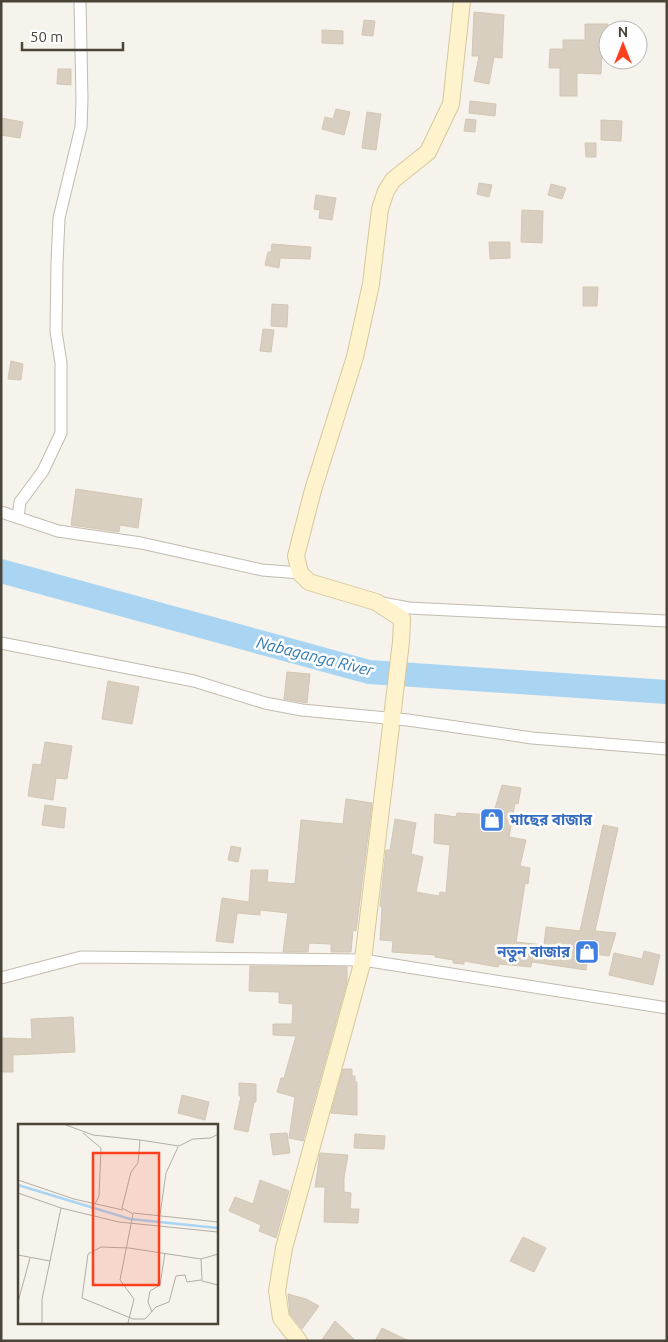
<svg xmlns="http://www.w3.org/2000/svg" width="668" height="1342" font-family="Ubuntu,'Noto Sans Bengali',sans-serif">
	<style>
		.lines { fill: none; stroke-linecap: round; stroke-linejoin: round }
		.river { stroke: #a9d4f2; stroke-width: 24 }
		.building { fill: #d8cfc1; stroke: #d3c7b4 }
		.street-casing { stroke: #c2bbae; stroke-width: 13 }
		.secondary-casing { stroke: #d6c79b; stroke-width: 18 }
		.street { stroke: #fff; stroke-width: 11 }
		.secondary { stroke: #fff3cd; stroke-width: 16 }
		.labels { text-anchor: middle; stroke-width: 5; stroke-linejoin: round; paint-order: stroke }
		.shop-label { font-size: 15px; font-weight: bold; fill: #366cbe; stroke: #fff; text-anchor: start }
		.water-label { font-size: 16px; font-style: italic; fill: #2e7ab2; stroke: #fff }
		.inset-river { fill: none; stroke: #a9d4f2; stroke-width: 2.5 }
		.inset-road { fill: none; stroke: #b2ada4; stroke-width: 1 }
		.view { fill: #fc3f1d; fill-opacity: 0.15; stroke: #fc3f1d; stroke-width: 2.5 }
		.inset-edge { fill: none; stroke: #4b4439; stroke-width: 2.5 }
	</style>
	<rect width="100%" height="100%" fill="#f6f3ec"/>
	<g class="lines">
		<path class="river" d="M1,571L369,672L667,692"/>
	</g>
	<g class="building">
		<path d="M474,12L504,15L502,58L494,57L489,84L474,81L479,56H472Z"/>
		<path d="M364,20L375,21L373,36L362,35Z"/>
		<path d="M585,24H608V46H602L601,74L577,73V96H560V68H549L550,49H563V40H585Z"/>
		<path d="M322,30L343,31V44L322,43Z"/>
		<path d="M58,69H71V85L57,84Z"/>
		<path d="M470,101L496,104L495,116L469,113Z"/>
		<path d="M336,109L350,112L344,135L322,129L325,117L333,119Z"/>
		<path d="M367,112L381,114L376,150L362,148Z"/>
		<path d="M1,118L23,122L20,138L1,135Z"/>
		<path d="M466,119L476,120L475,132L464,131Z"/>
		<path d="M601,120L622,121L621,141L601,140Z"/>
		<path d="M585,143H596V157H586Z"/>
		<path d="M479,183L492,185L489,197L477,194Z"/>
		<path d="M551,184L566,188L562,199L548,195Z"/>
		<path d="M316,195L336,198L332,220L319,218L320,210L314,209Z"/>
		<path d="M522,210L543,211L542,243L521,242Z"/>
		<path d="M489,242H510V258L490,259Z"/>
		<path d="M272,244L311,247L310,259L280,258L279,268L265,265L268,252H271Z"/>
		<path d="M583,287H598L597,306H583Z"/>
		<path d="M272,304L288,305L287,327L271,326Z"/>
		<path d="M263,329L274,330L271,352L260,351Z"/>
		<path d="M11,361L23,364L21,380L8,379Z"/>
		<path d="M76,489L142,499L138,528L120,525L119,532L71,525Z"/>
		<path d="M287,672L310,674L307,703L284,699Z"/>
		<path d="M108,681L139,687L132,724L102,719Z"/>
		<path d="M45,742L72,746L67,779L56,778L53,800L28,796L33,764L41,765Z"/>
		<path d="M502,785L521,788L518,804L515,803L509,837L526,840L520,866L530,868L528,884L525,883L516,942L544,945L546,927L580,931L603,825L618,828L595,931L616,933L609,956L588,953L586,970L532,962L531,967L499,964L498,967L464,961V964L453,963V960L435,957V955L392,952L393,941L380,940L382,907L380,906L386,850H390L395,819L416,823L411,854L423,857L416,892L439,896L440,892L446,893L450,845L434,843L435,814L456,817L457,813L493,815Z"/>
		<path d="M346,799L372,803L356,931L353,930L351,952H331V944L309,943L308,952H283L288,913L260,910V915L237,913L233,943L216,941L222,898L249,902L251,870H268L267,882L295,884L301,820L343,824Z"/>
		<path d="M45,805L66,808L64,828L42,825Z"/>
		<path d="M231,846L241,848L238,862L228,860Z"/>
		<path d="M644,951L660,955L653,985L609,975L614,953L642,959Z"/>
		<path d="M250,966L347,967V982L303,1141L289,1138L295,1097L277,1092L281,1078H284L296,1036L273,1035V1024H292L293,1004L279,1003V992L249,991Z"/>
		<path d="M73,1017L75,1052L13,1055V1072H1V1038L32,1039L31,1019Z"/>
		<path d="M343,1069H352V1076H355V1082H357V1115L331,1113Z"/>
		<path d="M239,1083L256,1084V1102H254L248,1132L234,1129L241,1096H239Z"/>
		<path d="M182,1095L209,1102L205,1120L178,1113Z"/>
		<path d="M287,1133L290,1153L273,1155L270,1134Z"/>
		<path d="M355,1134L385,1136L384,1149L354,1148Z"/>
		<path d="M320,1153L348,1155L344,1178V1192L351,1193L350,1209H359L358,1223L324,1222L325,1187H315Z"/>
		<path d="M260,1180L289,1191L276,1238L259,1231L261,1225L229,1211L235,1197L253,1204Z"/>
		<path d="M523,1237L546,1248L534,1272L510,1261Z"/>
		<path d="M288,1294L306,1299L319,1306L302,1329L290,1314Z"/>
		<path d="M335,1321L356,1341H321Z"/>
		<path d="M382,1328L409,1341H375Z"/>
	</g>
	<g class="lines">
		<defs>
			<g id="street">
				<path d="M1,512L58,531L141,543L262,570L300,573"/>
				<path d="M18,517L20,502L43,471L61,433V363L56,331L57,263L59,218L81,127L82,99L80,1"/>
				<path d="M382,603L409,608L667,621"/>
				<path d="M1,643L194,681L265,703L302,710L408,720L532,738L667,749"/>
				<path d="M1,978L81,957L363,960L667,1008"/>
			</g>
			<path id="secondary" d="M299,1341L281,1318L277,1291L284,1248L363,960L401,642L402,619L376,602L309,582L300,573L296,556L313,490L355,357L371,284L380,209L386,191L393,180L428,152L451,104L462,1"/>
		</defs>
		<use href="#street" class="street-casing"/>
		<use href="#secondary" class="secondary-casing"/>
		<use href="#street" class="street"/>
		<use href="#secondary" class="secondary"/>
	</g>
	<defs>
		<symbol id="shop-square" viewBox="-11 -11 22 22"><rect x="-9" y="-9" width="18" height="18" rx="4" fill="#3f7fe0" stroke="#fff"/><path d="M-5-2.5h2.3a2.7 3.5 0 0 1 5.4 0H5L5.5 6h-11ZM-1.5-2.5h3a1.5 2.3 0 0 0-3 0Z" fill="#fff"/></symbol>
	</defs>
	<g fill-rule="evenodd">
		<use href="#shop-square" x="478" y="806" width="28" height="28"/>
		<use href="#shop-square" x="573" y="938" width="28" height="28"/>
	</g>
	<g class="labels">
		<g class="shop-label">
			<text x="510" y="825">মাছের বাজার</text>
			<text x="570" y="957" text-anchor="end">নতুন বাজার</text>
		</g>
		<g class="water-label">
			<text transform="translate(315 656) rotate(14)" y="6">Nabaganga River</text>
		</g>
	</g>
	<g transform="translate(18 1124)">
		<rect width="200" height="200" fill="#f6f3ec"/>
		<path class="inset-river" d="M0,61L112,95L200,104"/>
		<path class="inset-road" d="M48,1L75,11L122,16L120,39L113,48L104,84L115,90L102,156L116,175L110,199M65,9L83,24L81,72L77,80M122,16L161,22L175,15L193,14L200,10M0,56L56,75L105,86M0,69L43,84L101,98L200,108M115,89L200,98M142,91L148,49L160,23M0,131L32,137L24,175V199M183,135L200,130M32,137L43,84M183,156L169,158L167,151L158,152L151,178L138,183L127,195H115L64,174L70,130L83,123L111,124L183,135L184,157L200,161M0,178L12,134M134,188L130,178L132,167L142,161L147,129"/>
		<path class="view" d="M75,29H141V161H75Z"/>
		<rect width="200" height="200" class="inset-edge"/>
	</g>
	<rect width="668" height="1342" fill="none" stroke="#4b4439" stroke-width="5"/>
	<g transform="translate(623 45)"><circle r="24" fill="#ffffff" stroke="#b7b4b0"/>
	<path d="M0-4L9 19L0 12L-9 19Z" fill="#fc3f1d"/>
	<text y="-8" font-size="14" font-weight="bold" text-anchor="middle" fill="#4b4439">N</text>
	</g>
	<path d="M22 42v8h101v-8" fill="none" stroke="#4b4439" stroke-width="2.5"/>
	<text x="30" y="42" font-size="15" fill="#4b4439" stroke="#ffffff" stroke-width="4" paint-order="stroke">50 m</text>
</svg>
